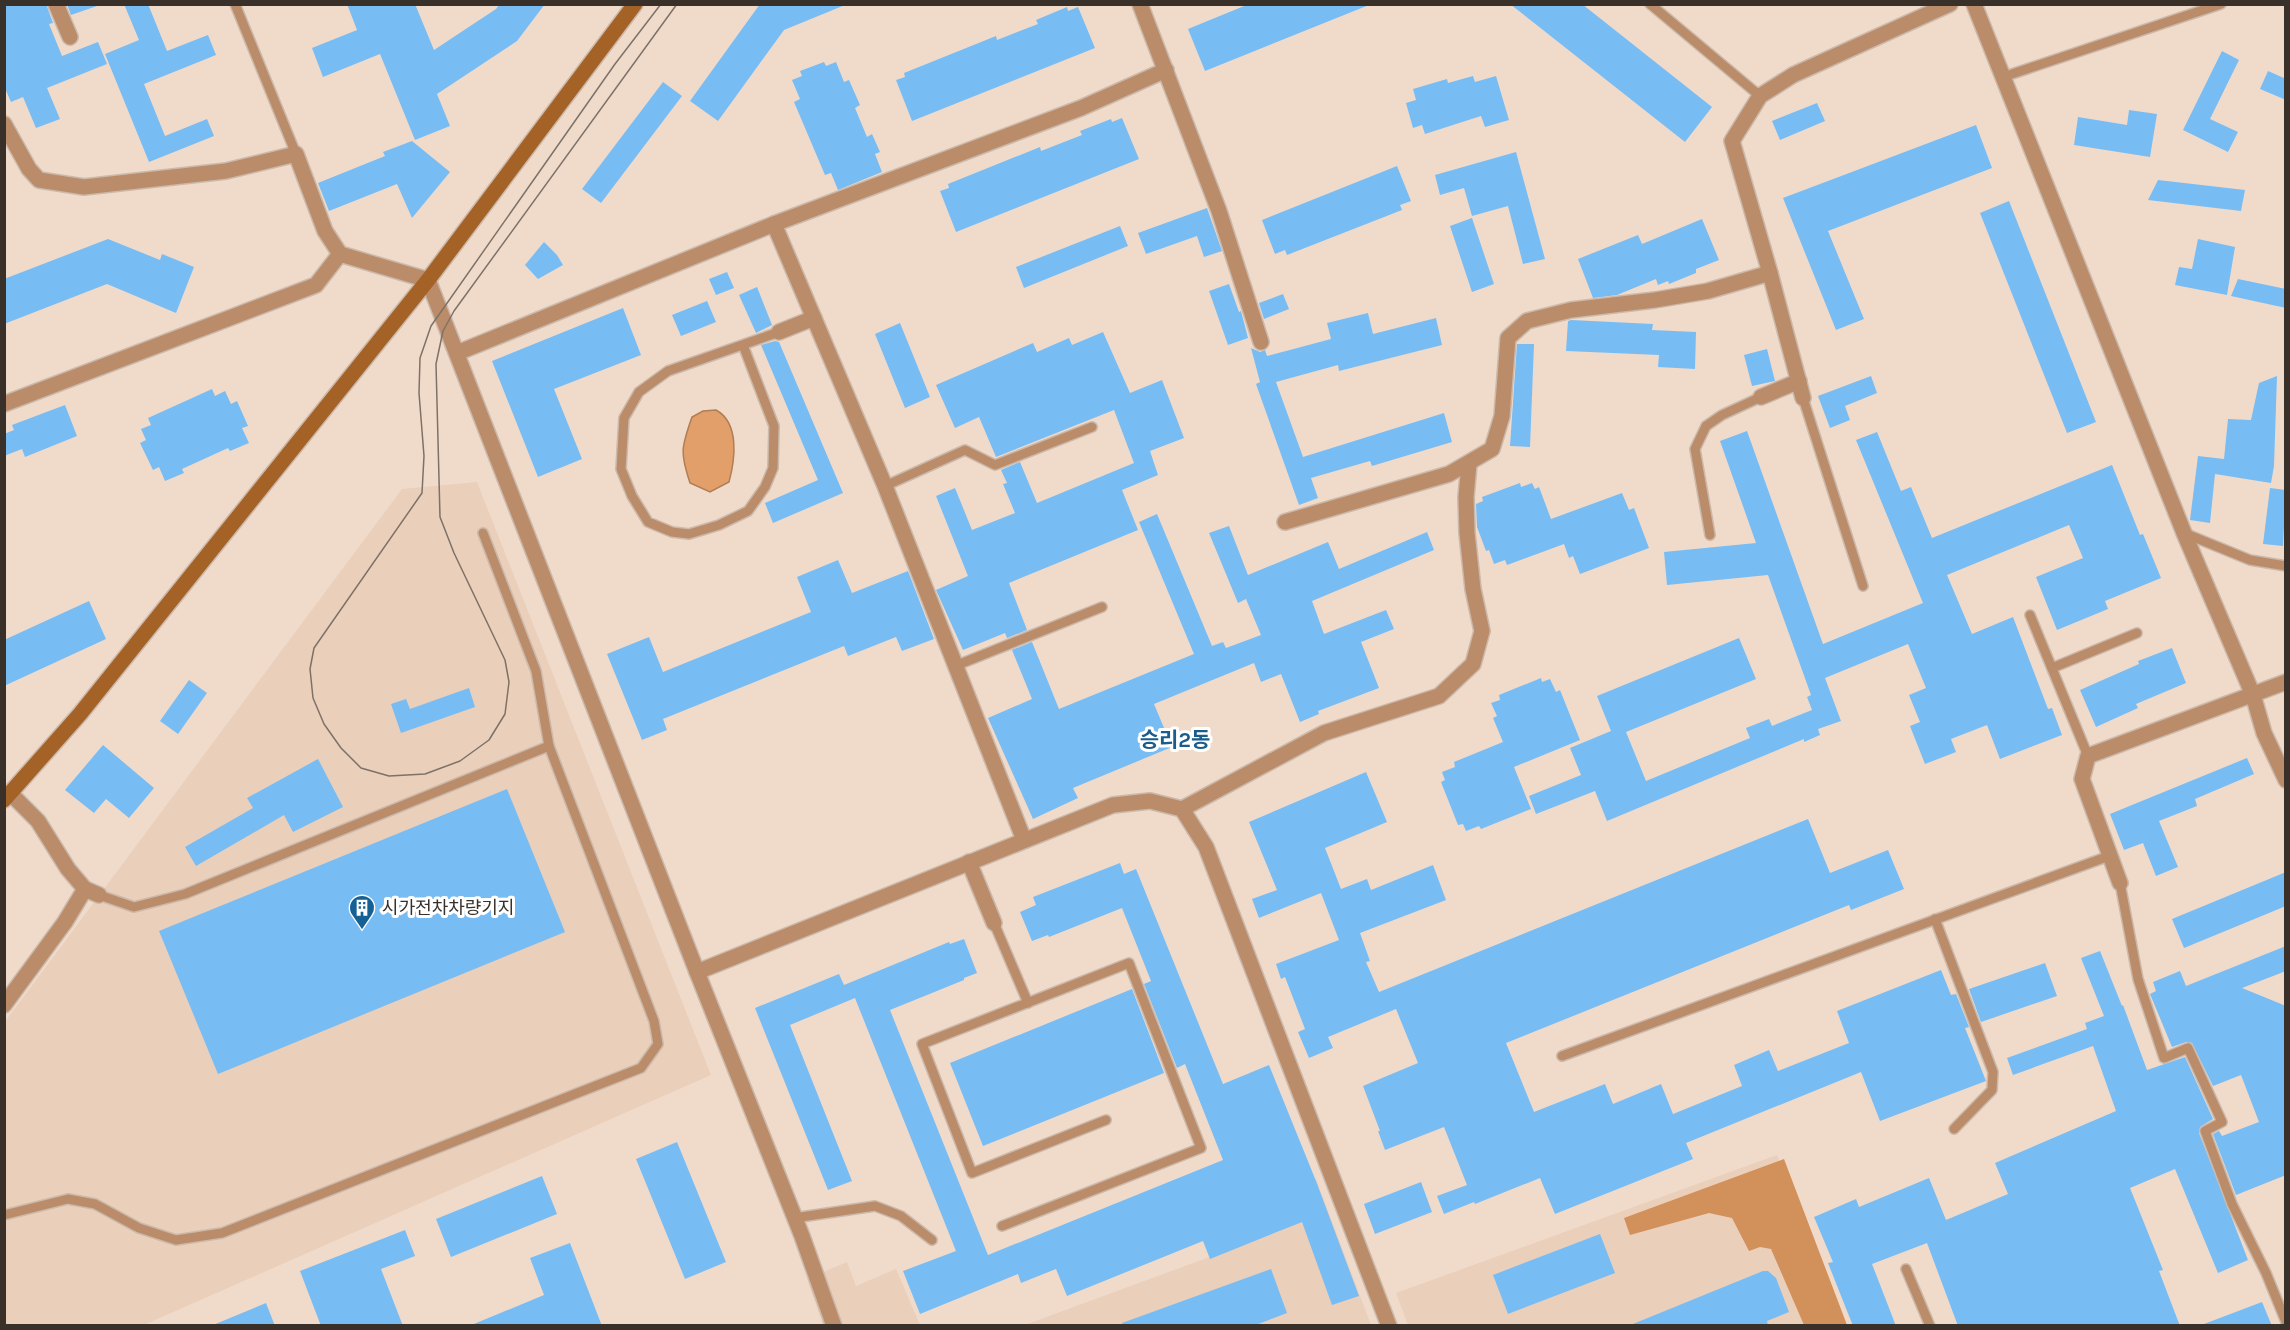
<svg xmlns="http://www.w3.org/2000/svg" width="2290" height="1330" font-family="Karla,'Noto Sans KR',sans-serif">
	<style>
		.built { fill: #eacfbb }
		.forest { fill: #d2905b }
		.water { fill: #e29f69; stroke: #af7e56; stroke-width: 1.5 }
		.building { fill: #78bcf4 }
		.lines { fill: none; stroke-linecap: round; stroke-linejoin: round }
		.lane-casing { stroke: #cbb9ab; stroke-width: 12 }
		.street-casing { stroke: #cbb9ab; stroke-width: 18 }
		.secondary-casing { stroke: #cbb9ab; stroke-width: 18 }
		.lane { stroke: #bb8c69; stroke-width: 9 }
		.street { stroke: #bb8c69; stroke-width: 15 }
		.secondary { stroke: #a56226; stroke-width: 15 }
		.tram { stroke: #7e7167; stroke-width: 1.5 }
		.labels { text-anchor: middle; stroke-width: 6; stroke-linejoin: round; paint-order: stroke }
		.poi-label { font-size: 18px; fill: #383029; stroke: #fff; text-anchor: start }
		.quarter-label { font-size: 21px; font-weight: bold; fill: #1a5c8b; stroke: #fff }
	</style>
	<rect width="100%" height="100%" fill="#f0dbcb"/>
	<g class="built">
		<path d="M477,482L711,1075L144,1325H5L4,1023L402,489Z"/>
		<path d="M1777,1155L1840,1325H1408L1396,1293Z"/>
		<path d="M1316,1179L1371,1325L1022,1326L1280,1231L1272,1196Z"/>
		<path d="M847,1262L856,1286L896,1269L920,1325H823L807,1279Z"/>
	</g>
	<path class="forest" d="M1784,1159L1847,1325H1804L1771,1249L1760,1247L1749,1251L1732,1218L1709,1213L1630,1235L1624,1218Z"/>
	<path class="water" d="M716,410C740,423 735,460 729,482L710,492L690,483C680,453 681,448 692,417L703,411Z"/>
	<g class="building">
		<path d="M4,4H46L53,23L49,24L62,56L98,42L107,64L47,88L60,119L36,128L23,97L11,102L4,86Z"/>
		<path d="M67,4H96L97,6L71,15Z"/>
		<path d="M124,4H148L167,51L208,35L216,55L144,84L165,136L207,119L214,136L149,162L105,54L139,40Z"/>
		<path d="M347,4H415L434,50L496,9L500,4H545L517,41L437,94L450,126L415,140L380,54L323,77L312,48L357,30Z"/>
		<path d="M760,4L845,5L784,30L718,121L690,101Z"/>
		<path d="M1249,4H1369V5L1205,71L1188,29Z"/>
		<path d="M1510,4H1582L1712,107L1685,142Z"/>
		<path d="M1067,7L1068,11L1078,7L1095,48L912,121L896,80L905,77L904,73L996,36L997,40L1038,24L1036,20Z"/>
		<path d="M2222,51L2239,60L2210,119L2238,132L2228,152L2183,130Z"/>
		<path d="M824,62L826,66L836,62L844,82L849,80L860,105L855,108L867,137L872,134L880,152L875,154L882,172L838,190L831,173L825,175L794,102L800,99L792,80L802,76L800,71Z"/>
		<path d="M2268,71L2286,79V100L2260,89Z"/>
		<path d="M1473,76L1475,82L1496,76L1509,120L1485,127L1481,116L1425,134L1422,125L1413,128L1406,103L1416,100L1413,89L1447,79L1448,83Z"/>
		<path d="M663,82L682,96L601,203L582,189Z"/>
		<path d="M1817,103L1825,121L1780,140L1772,121Z"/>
		<path d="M2129,110L2157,114L2150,157L2074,145L2078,117L2127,125Z"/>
		<path d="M1122,118L1139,159L956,232L940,191L949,188L948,184L1040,147L1041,151L1082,135L1080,131L1111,119L1112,122Z"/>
		<path d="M1976,125L1992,168L1828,231L1864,319L1836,330L1783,198Z"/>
		<path d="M412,141L450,172L412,218L397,184L329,211L318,183L385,156L383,152Z"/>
		<path d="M1516,152L1545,259L1523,264L1508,206L1472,216L1464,188L1440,195L1435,175Z"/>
		<path d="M1397,166L1411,201L1400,205L1402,210L1287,255L1285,250L1275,254L1262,220Z"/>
		<path d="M2158,180L2245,190L2241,211L2148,200Z"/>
		<path d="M2009,201L2096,422L2067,433L1980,213Z"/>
		<path d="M1207,208L1222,251L1204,257L1197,236L1146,254L1138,233Z"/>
		<path d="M1472,218L1494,284L1472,292L1450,226Z"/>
		<path d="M1702,219L1719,260L1696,269V273L1669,284L1668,281L1658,285L1656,279L1617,295L1593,298L1578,259L1638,235L1642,244Z"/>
		<path d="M1120,226L1128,246L1024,288L1016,267Z"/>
		<path d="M108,239L160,260L162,254L194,267L176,313L107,284L4,324V279Z"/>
		<path d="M2198,239L2235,247L2227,295L2175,285L2179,267L2192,269Z"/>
		<path d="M544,242L557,255L563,265L538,279L525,265Z"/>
		<path d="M727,272L734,288L716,295L709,279Z"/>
		<path d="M2238,279L2286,289V308L2231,296Z"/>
		<path d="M1229,284L1239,312L1241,311L1248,338L1228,345L1209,291Z"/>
		<path d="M757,287L772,325L756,333L739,295Z"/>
		<path d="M1283,294L1289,309L1264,319L1259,303Z"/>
		<path d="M707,301L716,322L681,336L672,315Z"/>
		<path d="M623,308L641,355L554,389L582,459L538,477L492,361Z"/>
		<path d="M1368,313L1373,334L1436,318L1442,345L1339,371L1338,365L1276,382L1303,457L1444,413L1452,442L1372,466L1370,461L1311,478L1318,498L1299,505L1256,384L1260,382L1251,348L1260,352L1265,350L1267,356L1331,339L1327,323Z"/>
		<path d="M1571,320L1653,324L1652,330L1696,332L1695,369L1658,367L1659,355L1566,351L1568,321Z"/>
		<path d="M900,323L930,397L905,408L875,334Z"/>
		<path d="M1103,332L1130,393L1162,380L1184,438L1150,451L1158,475L1122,490L1138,530L1009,583L1027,630L1007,638L1005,633L963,650L936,590L968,576L936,496L955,488L972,530L1015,513L1003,484L1007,483L1001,470L1020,462L1037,503L1134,463L1114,410L996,457L979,417L955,428L936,385L1033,343L1037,352L1069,338L1072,345Z"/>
		<path d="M775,341L779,342L843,493L773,523L765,503L818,480L761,345Z"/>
		<path d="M1517,344H1534L1530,447L1510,446Z"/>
		<path d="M1767,349L1775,381L1752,386L1744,355Z"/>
		<path d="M1871,376L1877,393L1845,406L1850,420L1830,428L1818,396Z"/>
		<path d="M2277,376L2274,466L2271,483L2215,474L2210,523L2190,520L2198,456L2224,459L2228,419L2251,420L2259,383Z"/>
		<path d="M212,389L215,396L225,391L231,404L237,401L248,426L242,428L249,443L230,451L228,448L182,469L184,473L165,481L159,467L153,470L140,443L146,440L141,429L151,425L148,418Z"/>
		<path d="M65,405L77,436L25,457L22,449L4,456V434L14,430L12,425Z"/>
		<path d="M1747,431L1823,644L1923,603L1856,440L1877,432L1901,491L1911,487L1932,538L2112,465L2140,535L2143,534L2161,578L2105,601L2108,609L2057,630L2036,577L2083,558L2069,525L1947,575L1972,634L2013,617L2048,709L2052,708L2062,735L2000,759L1987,725L1951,739L1956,752L1925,764L1910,726L1920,722L1909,695L1926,688L1908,644L1825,678L1841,721L1818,729L1820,735L1804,742V739L1607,821L1595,791L1536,814L1529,796L1581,775L1570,748L1611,731L1597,696L1739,638L1756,679L1626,732L1646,781L1750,738L1746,728L1769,719L1772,726L1812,710L1807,697L1811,695L1768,575L1667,585L1664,552L1756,543L1720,441Z"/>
		<path d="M1520,483L1521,487L1532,483L1535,489L1539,487L1551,519L1622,493L1629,510L1634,508L1649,548L1580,574L1573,556L1569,558L1564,544L1507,565L1505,560L1494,564L1489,550L1486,551L1477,527L1476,504L1483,501L1482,497Z"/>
		<path d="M2270,488L2286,490L2283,546L2263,544Z"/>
		<path d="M1157,514L1212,646L1223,642L1226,648L1261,635L1246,599L1238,603L1209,533L1229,526L1248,575L1328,542L1339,569L1427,532L1434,550L1312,601L1324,634L1386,610L1394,629L1361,642L1379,688L1318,711L1319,714L1300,722L1281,674L1261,682L1254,663L1154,704L1172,747L1073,788L1078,798L1033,819L988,718L1032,699L1012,650L1032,642L1059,709L1194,654L1139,522Z"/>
		<path d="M838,560L852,593L908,571L934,639L902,651L896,637L848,656L844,646L663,719L667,730L642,740L607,654L649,637L663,672L811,612L797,577Z"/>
		<path d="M89,601L106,639L4,686V640Z"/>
		<path d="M2172,648L2186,683L2136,704L2138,708L2096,727L2080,690L2139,664L2138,661Z"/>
		<path d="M1541,678L1542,682L1550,679L1556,692L1560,690L1580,740L1514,767L1531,809L1481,829L1479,826L1466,831L1463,824L1458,825L1441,782L1445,780L1442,772L1455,767L1454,762L1503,742L1493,718L1497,716L1491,703L1500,700L1499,695Z"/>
		<path d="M189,680L207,693L178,734L160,721Z"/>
		<path d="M469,688L475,707L401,733L391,704L406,699L410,709Z"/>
		<path d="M103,745L154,788L129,818L106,799L94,813L65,790Z"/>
		<path d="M2247,758L2254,774L2195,799L2197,806L2159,821L2178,867L2156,876L2143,843L2124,850L2110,814Z"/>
		<path d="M318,759L343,807L293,832L284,815L196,866L185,847L253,808L247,798Z"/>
		<path d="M1366,772L1387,822L1325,848L1341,889L1367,879L1371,890L1433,865L1446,900L1360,933L1370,961L1366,962L1379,992L1808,819L1830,873L1888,850L1904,889L1851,910L1849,905L1506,1043L1534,1112L1605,1084L1613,1104L1661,1084L1673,1114L1742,1086L1734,1065L1769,1050L1778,1071L1849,1043L1837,1011L1941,970L1951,995L1956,994L1969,1027L1965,1028L1986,1081L1880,1121L1861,1072L1686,1143L1693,1159L1555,1214L1540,1178L1475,1204L1474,1202L1444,1214L1437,1196L1467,1185L1444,1127L1385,1150L1378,1131H1380L1363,1086L1418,1063L1396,1009L1328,1037L1333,1048L1309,1058L1298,1032L1305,1029L1285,977L1281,979L1276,964L1339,940L1321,893L1259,918L1252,899L1277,890L1249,822Z"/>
		<path d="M507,789L565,932L218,1074L159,931Z"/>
		<path d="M1120,863L1124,874L1136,869L1223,1084L1269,1065L1316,1181L1359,1296L1332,1305L1302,1222L1210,1259L1203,1241L1067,1296L1056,1269L1021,1283L1018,1274L920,1314L903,1271L956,1251L855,998L790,1025L852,1181L828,1190L755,1008L839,974L844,985L949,942L950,944L964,939L977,973L964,978V980L890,1010L988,1255L1223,1160L1185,1064L1177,1068L1144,984L1151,981L1122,908L1049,937L1048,935L1032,941L1020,912L1036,905L1033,897Z"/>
		<path d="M2286,872V906L2184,948L2172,919Z"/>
		<path d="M2286,946V971L2242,988L2286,1006V1175L2236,1195L2213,1134L2219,1131L2222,1136L2259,1122L2241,1075L2213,1086L2192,1043L2186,1042L2172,1047L2150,994L2156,991L2153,982L2180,971L2186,986Z"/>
		<path d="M2100,951L2122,1006L2123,1005L2147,1070L2185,1057L2213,1119L2200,1127L2199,1133L2248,1260L2218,1273L2175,1169L2130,1188L2163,1270L2159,1271L2180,1326H1958L1927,1243L1872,1264L1896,1326H1853L1828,1263L1833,1262L1814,1217L1856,1199L1859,1207L1929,1178L1946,1220L2008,1194L1995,1163L2116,1111L2093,1046L2013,1075L2007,1058L2087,1029L2085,1023L2104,1016L2081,958Z"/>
		<path d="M2045,963L2057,996L1981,1022L1969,989Z"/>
		<path d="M1132,989L1164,1073L983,1146L950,1063Z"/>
		<path d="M677,1142L726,1262L685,1279L636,1159Z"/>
		<path d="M542,1176L557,1214L451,1257L436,1219Z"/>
		<path d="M1421,1182L1432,1212L1375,1234L1364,1204Z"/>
		<path d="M405,1230L415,1256L381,1269L403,1326H321L300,1271Z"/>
		<path d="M1600,1234L1615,1273L1508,1314L1493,1275Z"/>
		<path d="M570,1243L602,1326H469L544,1295L530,1258Z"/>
		<path d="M1271,1269L1287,1313L1253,1326H1122V1323Z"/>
		<path d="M1763,1271H1768L1776,1278L1789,1312L1767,1321L1768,1326H1628Z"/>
		<path d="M2262,1302L2272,1326H2204V1324Z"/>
		<path d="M266,1303L275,1326H213V1325Z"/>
	</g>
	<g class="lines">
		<defs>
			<g id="lane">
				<path d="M235,4L296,154"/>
				<path d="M1650,4L1760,96"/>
				<path d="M2003,77L2221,4"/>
				<path d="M743,345L774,426L773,468L765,487L748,511L719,525L689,534L672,532L648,522L632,496L621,469L624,418L639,392L668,371L779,332"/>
				<path d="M1803,398L1863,586"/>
				<path d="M885,486L965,450L995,465L1092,427"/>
				<path d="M483,533L536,671L549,746"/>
				<path d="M2184,533L2250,560L2286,566"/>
				<path d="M1710,535L1695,449L1706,426L1722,415L1761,397"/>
				<path d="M2030,615L2088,756"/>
				<path d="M955,666L1102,607"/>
				<path d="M2052,668L2137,633"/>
				<path d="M2120,883L2138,979L2164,1058L2188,1048L2222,1122L2205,1131L2232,1204L2266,1273L2286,1322"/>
				<path d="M1935,919L1993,1072L1992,1090L1954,1129"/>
				<path d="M994,923L1028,1003"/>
				<path d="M1562,1056L2109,856"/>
				<path d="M4,1215L68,1199L95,1204L139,1228L176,1240L222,1233L641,1068L658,1044L654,1021L549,746L185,894L134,907L99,895"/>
				<path d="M794,1218L875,1206L901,1216L932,1240"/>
				<path d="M1002,1226L1201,1148L1129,963L922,1044L972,1173L1106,1120"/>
				<path d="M1906,1269L1930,1326"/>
			</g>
			<g id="street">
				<path d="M56,4L70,37"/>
				<path d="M1140,4L1219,211L1261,342"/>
				<path d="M1974,4L2184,533L2253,695L2264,733L2286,780"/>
				<path d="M4,124L29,169L39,180L84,187L226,171L296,154L325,231L340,254L428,280L697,972L802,1236L834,1326"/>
				<path d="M774,224L885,486L1024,840"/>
				<path d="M779,332L814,318"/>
				<path d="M457,353L774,224L1081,108L1166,70"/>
				<path d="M1761,397L1799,381"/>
				<path d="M1803,398L1770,273L1732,141L1760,96L1793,75L1950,4"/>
				<path d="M4,404L316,285L340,254"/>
				<path d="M1285,522L1449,474L1492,449L1502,416L1508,338L1527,321L1571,310L1655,300L1708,291L1770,273"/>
				<path d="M1182,809L1324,733L1439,696L1473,664L1482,631L1473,589L1467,533L1466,497L1469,464"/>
				<path d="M969,862L994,923"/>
				<path d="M2120,883L2082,779L2088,756L2286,682"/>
				<path d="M85,889L99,895"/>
				<path d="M697,972L1113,805L1150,801L1182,809L1206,847L1389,1326"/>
				<path d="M4,1005L65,922L85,889L68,869L38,821L10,793"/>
			</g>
			<path id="secondary" d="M4,800L80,714L428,280L635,4"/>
		</defs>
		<use href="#lane" class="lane-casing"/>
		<use href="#street" class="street-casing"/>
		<use href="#secondary" class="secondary-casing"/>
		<use href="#lane" class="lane"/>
		<use href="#street" class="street"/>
		<use href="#secondary" class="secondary"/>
		<path class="tram" d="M661,4L615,64L431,326L420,358L419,393L424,456L422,493L314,648L310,669L313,698L324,724L341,748L361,768L389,776L425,774L460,761L489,740L505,714L509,682L505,660L454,553L440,517L436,364L443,331L454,311L677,4"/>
	</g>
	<defs>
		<symbol id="building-pin" viewBox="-11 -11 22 30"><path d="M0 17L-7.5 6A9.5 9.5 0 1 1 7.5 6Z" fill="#166194" stroke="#fff"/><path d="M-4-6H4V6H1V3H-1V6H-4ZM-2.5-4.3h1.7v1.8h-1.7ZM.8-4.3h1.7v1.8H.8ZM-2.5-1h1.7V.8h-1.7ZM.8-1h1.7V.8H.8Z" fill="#fff"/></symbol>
	</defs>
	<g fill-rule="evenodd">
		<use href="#building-pin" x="347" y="893" width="30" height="40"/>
	</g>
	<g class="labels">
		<g class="poi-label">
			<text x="382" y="914">시가전차차량기지</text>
		</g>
		<g class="quarter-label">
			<text x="1175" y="747">승리2동</text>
		</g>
	</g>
	<rect width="2290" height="1330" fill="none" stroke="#383029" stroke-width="12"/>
</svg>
